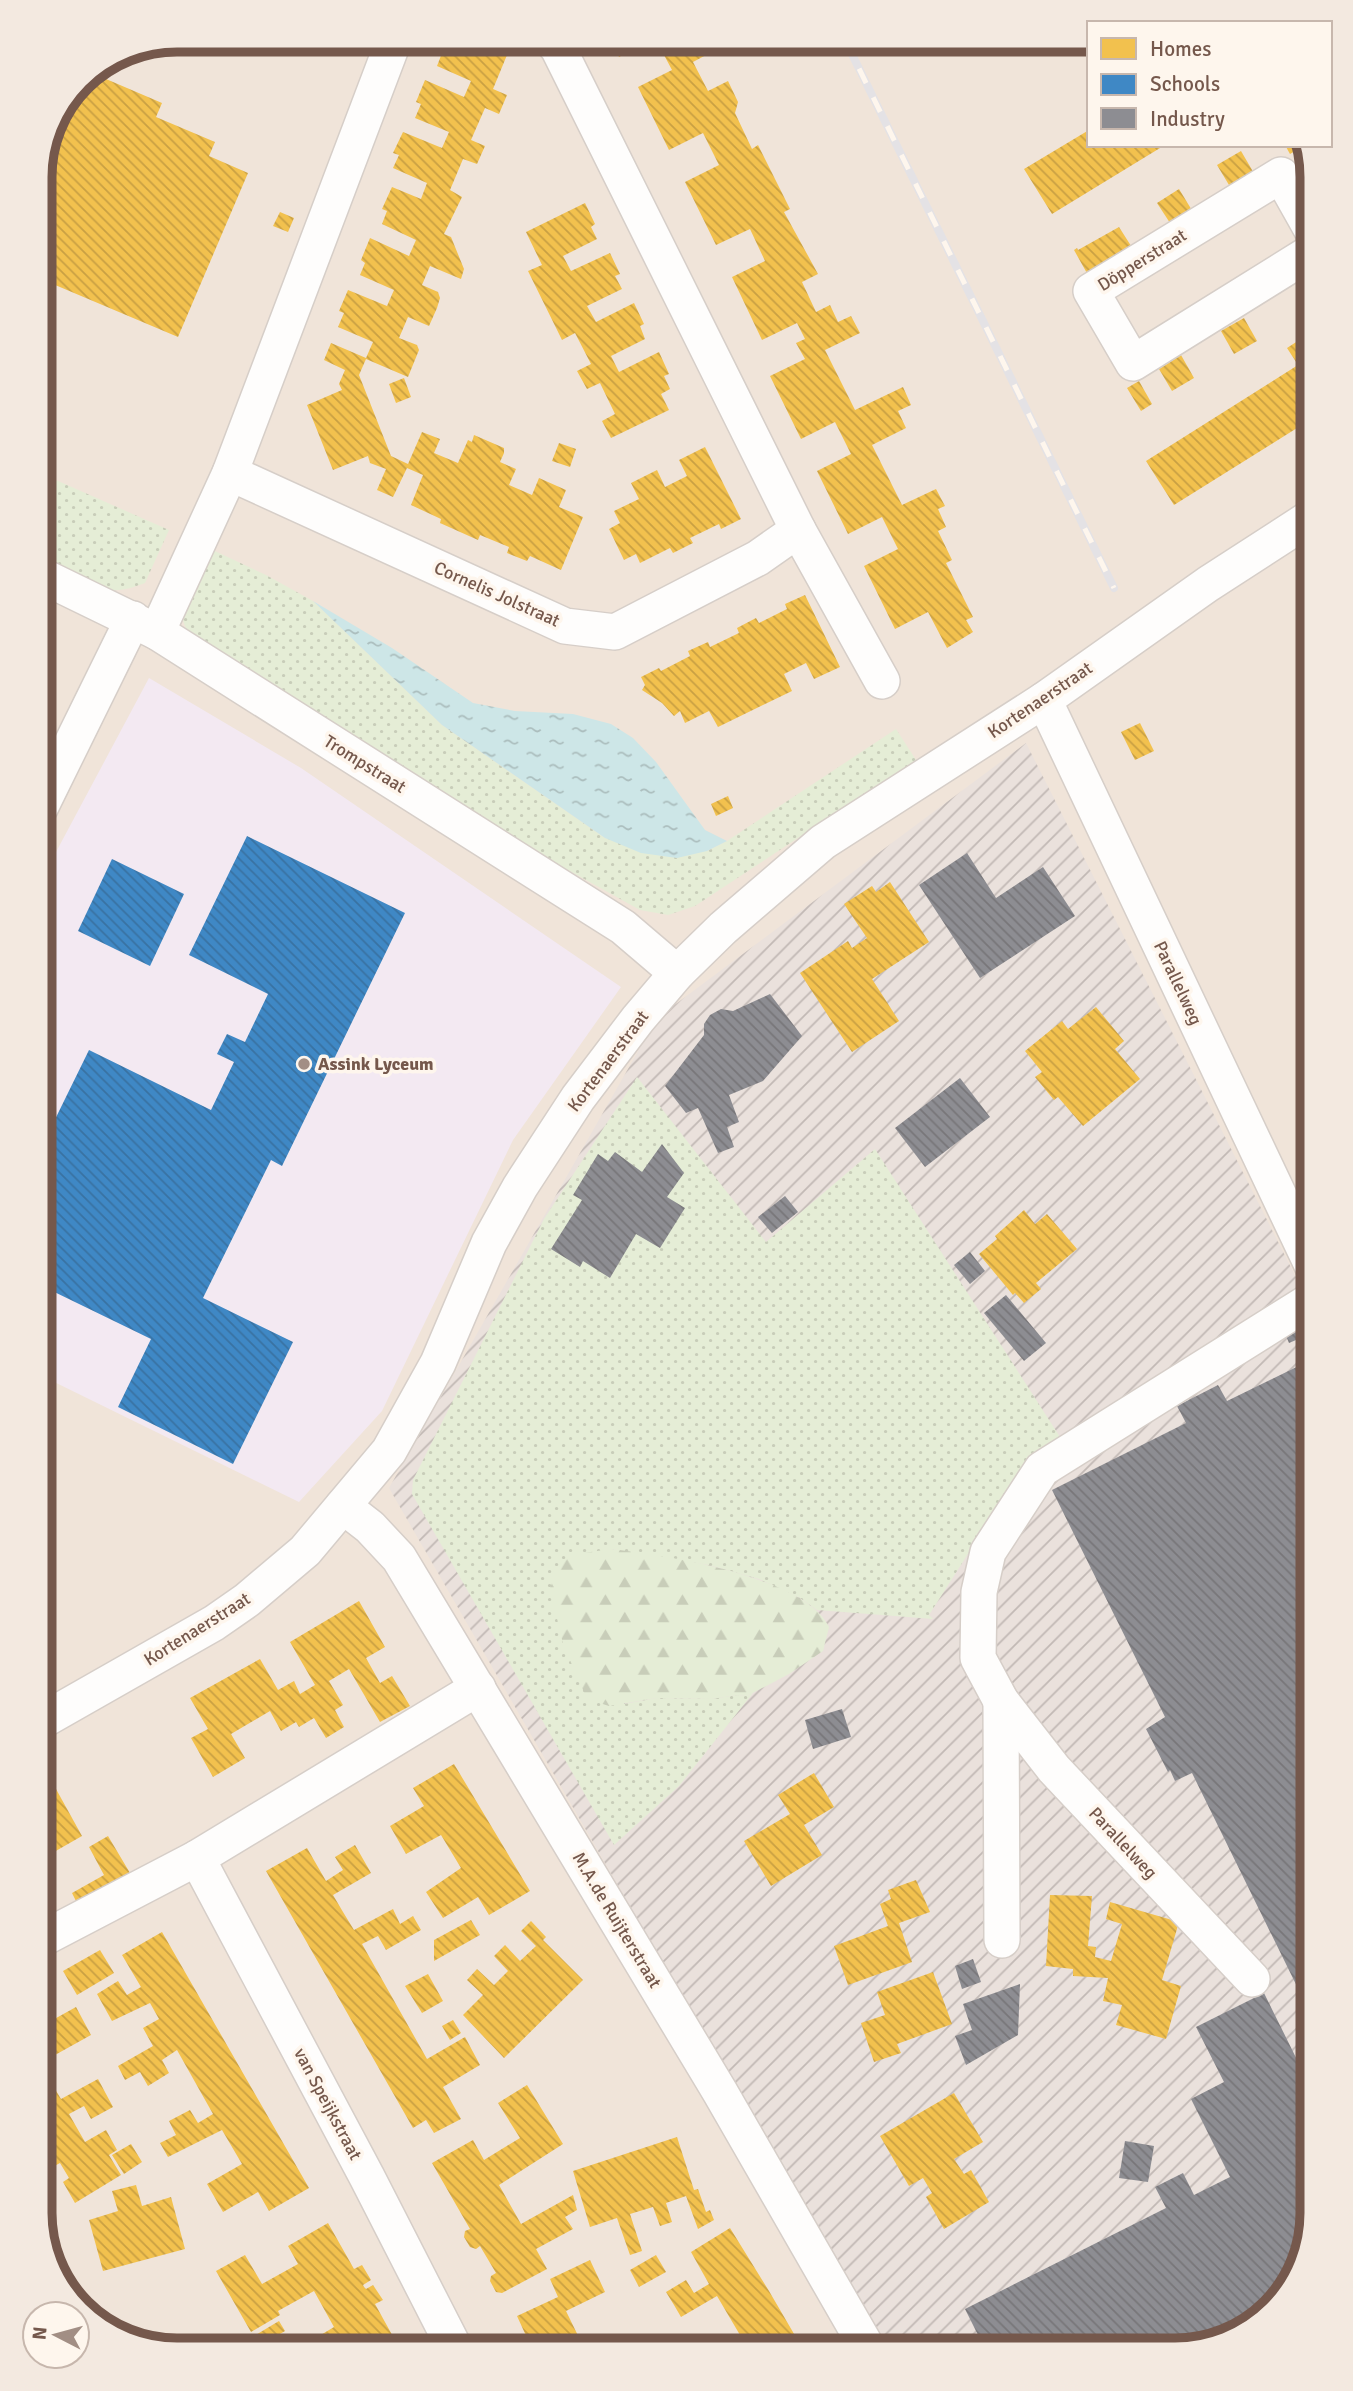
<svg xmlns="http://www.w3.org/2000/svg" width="1353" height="2391" font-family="Signika,sans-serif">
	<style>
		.residential { fill: #f0e4d9 }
		.industrial { fill: url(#industrial-furrows) }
		.education { fill: #f3e9f2 }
		.grass { fill: url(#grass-dots) }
		.forest { fill: url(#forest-firs) }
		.water { fill: url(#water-ripples) }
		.homes { fill: url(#homes-back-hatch) }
		.schools { fill: url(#schools-back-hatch) }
		.industry { fill: url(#industry-back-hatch) }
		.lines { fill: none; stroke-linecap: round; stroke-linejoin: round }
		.minor-casing { stroke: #d6cec8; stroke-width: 38 }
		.minor { stroke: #fefdfc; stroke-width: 35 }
		.rail-casing { stroke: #e4e2e5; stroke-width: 8 }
		.rail { stroke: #fef6ed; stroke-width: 5; stroke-dasharray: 16; stroke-linecap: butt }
		.poi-dot { fill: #a28e84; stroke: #fef6ed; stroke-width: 2.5 }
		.labels { text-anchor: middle; stroke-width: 7; stroke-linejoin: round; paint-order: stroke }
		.street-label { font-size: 18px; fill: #75584c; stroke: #fef6ed }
		.poi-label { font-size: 18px; font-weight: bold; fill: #75584c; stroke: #fef6ed; text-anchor: start }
		.rim { fill: none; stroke: #75584c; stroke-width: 9 }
	</style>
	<defs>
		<pattern id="industrial-furrows" width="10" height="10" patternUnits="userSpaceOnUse" patternTransform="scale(1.75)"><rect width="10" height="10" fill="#eae1dc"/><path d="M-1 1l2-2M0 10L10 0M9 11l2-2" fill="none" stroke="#c2b9b5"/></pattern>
		<pattern id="grass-dots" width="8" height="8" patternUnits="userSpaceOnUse" patternTransform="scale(1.75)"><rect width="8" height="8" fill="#e5edd6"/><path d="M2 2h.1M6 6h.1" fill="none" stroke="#c8cdb9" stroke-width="1.8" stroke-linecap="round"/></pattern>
		<pattern id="forest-firs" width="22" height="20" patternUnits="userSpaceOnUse" patternTransform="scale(1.75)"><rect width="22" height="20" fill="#e5edd6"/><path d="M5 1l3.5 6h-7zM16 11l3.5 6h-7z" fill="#c8cdb9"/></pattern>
		<pattern id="water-ripples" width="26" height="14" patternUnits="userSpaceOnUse" patternTransform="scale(1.75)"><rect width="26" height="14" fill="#cde6e7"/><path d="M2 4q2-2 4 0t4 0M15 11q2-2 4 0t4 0" fill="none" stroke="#abbdbd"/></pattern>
		<pattern id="homes-back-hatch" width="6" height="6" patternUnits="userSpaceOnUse" patternTransform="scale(1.75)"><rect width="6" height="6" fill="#f2c14e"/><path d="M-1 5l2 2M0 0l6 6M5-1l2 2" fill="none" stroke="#c9a043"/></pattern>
		<pattern id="schools-back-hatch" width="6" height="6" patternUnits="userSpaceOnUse" patternTransform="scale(1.75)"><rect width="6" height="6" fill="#3f88c5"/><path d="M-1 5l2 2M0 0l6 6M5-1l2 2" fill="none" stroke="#3972a2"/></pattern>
		<pattern id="industry-back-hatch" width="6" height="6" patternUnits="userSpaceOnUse" patternTransform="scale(1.75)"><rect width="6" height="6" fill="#8d8d92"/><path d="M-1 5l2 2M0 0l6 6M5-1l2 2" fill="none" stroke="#787679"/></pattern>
	</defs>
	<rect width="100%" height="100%" fill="#f7f1eb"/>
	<path class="residential" d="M177,40L1089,41V145H1305L1313,177V2214L1176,2351L169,2350L101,2327L54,2274L40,2214L41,169L51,124L81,80L125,51Z"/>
	<path class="industrial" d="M1026,743L1313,1311V2214L1176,2351H886L389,1488L657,1018Z"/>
	<path class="education" d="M149,678L301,768L621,987L513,1140L382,1411L299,1502L40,1375V882Z"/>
	<g class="grass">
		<path d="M40,473L169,530L145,583C101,601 80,583 40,564Z"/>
		<path d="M204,546L266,575L313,601L442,725L605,838L707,851L727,841L896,729L916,760L695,906L668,915L640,910L514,840L197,644C191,636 185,629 183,620C180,601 198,565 204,546Z"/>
		<path d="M637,1077L766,1242L875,1149L1060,1437L1054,1440L1010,1488L929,1615L933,1619L817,1610L800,1598L759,1579L709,1565L611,1549L624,1704L657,1698L712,1699L737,1695L747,1696L753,1693L679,1786L614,1845L412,1494L413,1480L544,1219Z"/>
	</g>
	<path class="forest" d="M611,1549C664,1555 805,1576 829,1627L823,1651L789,1674L747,1696L737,1695L712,1699L657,1698L609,1706L587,1699L563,1644L550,1588L558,1569L570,1555Z"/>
	<path class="water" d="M313,601L392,648L473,703L515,711L573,714L611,724L633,738L656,762L705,830L727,841L707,851L677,858L641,853L605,838L442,725Z"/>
	<g class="homes">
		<path d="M442,40H472L507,55L493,89L507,95L499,114L485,108L471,140L485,146L477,164L463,159L450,190L462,197L444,234L451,237L464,269L461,279L430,266L422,285L438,292L440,298L437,308L429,326L408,317L399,338L417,345L419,350L408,377L366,359L359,375L391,456L408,464L422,432L440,439L434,453L458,463L468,440L472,442L474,435L504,448V453L500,462L516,469L509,485L532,495L539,478L566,490L559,507L583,517L561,570L530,556L527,561L507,553L509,547L480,535L478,540L440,523L441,519L411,505L423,475L407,468L393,497L377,490L386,469L370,463L368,456L333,470L307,405L342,390L339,384L345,370L324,360L331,343L366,358L373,342L338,327L344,313L339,311L348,290L387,306L394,290L360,275L365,263L361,260L370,238L409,256L416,240L382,224L387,211L382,209L392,187L421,199L427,183L393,168L399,155L393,153L403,132L442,148L449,132L415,118L421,104L416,102L425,80L464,97L471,81L437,66L442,53L438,51Z"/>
		<path d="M605,40H652L619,57L613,44L608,47Z"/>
		<path d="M653,40H702L708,54L693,62L708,91L728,81L738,102L735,113L752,149L758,145L790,209L784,212L818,274L802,282L816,312L830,305L838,322L851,316L860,333L825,350L855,410L903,387L911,405L898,411L906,428L872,445L902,505L936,489L945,506L938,509L946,527L938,531L952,560L946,563L973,617L966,620L973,632L947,648L928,612L895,629L864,566L898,549L882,517L848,534L817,471L851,454L835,422L801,439L770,376L805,359L796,343L805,339L797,323L762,340L732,277L765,261L750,229L716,245L685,182L719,165L703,133L669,150L638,87L672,70L664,55L661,56Z"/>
		<path d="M92,73L162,103L156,117L215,142L209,156L248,173L178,337L41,279V169L51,124L81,80Z"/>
		<path d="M1089,130V145H1165L1052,214L1024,169Z"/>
		<path d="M1285,145H1305L1290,154Z"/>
		<path d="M1241,151L1255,175L1232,190L1217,165Z"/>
		<path d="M1310,167L1313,177V201L1297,175Z"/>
		<path d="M1179,189L1193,212L1172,226L1157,203Z"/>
		<path d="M585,203L595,224L591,227L597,239L563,256L571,271L610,253L620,274L615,276L622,289L587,306L596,322L634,303L644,324L640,326L645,339L611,356L619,372L659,352L669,374L664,376L670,389L661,394L669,410L611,438L602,421L615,414L600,383L587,389L577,371L591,364L575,333L562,340L528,271L542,265L526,232Z"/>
		<path d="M280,212L294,218L288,232L273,226Z"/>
		<path d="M1119,227L1133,249L1088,275L1074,250L1077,248L1078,250Z"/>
		<path d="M1313,275V298L1303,282Z"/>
		<path d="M1244,318L1257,341L1234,354L1221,331Z"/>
		<path d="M1310,333L1313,337V418L1174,505L1146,461L1298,365L1287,348Z"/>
		<path d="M1181,355L1194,378L1172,391L1159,369Z"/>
		<path d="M404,378L411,397L396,403L389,384Z"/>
		<path d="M1139,381L1152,404L1141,411L1127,388Z"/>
		<path d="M559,443L576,449L570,467L552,461Z"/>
		<path d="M705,447L741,519L721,529L719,524L690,538L693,543L673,553L670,548L640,563L636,554L624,560L609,529L620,523L614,511L639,499L631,483L657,470L665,487L687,476L679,460Z"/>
		<path d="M805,595L840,667L814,679L806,663L784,674L792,691L718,727L709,711L685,723L680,711L674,716L662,703L642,690L645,685L641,677L659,668L661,671L690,656L688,651L708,642L710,647L739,633L737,628L756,618L759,623L787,609L785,604Z"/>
		<path d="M1140,723L1154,751L1135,760L1121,732Z"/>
		<path d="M728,796L733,808L716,816L711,804Z"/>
		<path d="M890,882L929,942L872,979L899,1021L852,1052L800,973L848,941L852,948L867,938L844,904L872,886L876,892Z"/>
		<path d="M1096,1007L1124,1041L1115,1049L1140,1079L1083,1126L1058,1097L1054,1100L1035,1077L1042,1072L1025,1051L1062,1021L1068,1029Z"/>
		<path d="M1024,1210L1035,1224L1047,1214L1077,1249L1036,1283L1041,1289L1024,1303L1015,1293L1013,1295L979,1254L997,1239L995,1236Z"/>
		<path d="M359,1601L385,1647L366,1658L380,1683L392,1676L410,1706L380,1722L349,1669L329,1681L343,1705L335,1710L344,1727L326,1738L314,1718L299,1727L296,1722L281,1731L270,1711L231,1734L245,1758L213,1777L191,1738L208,1729L190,1698L260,1659L278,1690L294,1681L300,1694L315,1685L290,1642Z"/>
		<path d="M454,1764L530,1891L489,1915L478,1897L443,1918L426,1892L461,1868L441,1835L406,1854L390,1826L424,1806L413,1788Z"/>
		<path d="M814,1773L834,1807L804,1825L822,1855L771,1886L744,1841L790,1814L778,1795Z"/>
		<path d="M51,1780L82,1836L40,1860V1786Z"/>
		<path d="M108,1836L130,1873L77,1903L72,1893L104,1875L89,1847Z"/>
		<path d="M355,1845L371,1873L333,1895L343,1912L354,1930L393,1909L400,1924L413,1916L421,1930L386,1950L378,1936L362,1944L427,2059L465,2037L480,2065L443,2087L461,2119L434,2133L426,2120L413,2128L266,1871L307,1848L326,1881L343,1870L335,1857Z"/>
		<path d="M916,1880L930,1912L899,1923L912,1962L848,1985L834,1946L888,1926L880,1904L891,1899L888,1890Z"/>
		<path d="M1050,1895L1092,1896L1088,1946L1096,1947L1095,1957L1111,1961L1122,1924L1106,1919L1110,1902L1179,1922L1162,1980L1181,1986L1166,2039L1116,2025L1122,2005L1103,2001L1108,1978L1073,1976V1969L1046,1966Z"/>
		<path d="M471,1920L480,1935L434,1961V1940Z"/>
		<path d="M531,1921L546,1937L543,1940L583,1980L504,2058L463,2015L483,1995L467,1980L477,1969L494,1985L508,1971L494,1956L505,1945L520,1961L536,1946L521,1931Z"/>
		<path d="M162,1932L309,2188L269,2211L258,2192L223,2212L207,2184L242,2164L222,2130L168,2157L160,2143L176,2135L169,2121L190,2110L198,2123L213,2114L177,2050L162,2060L169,2073L148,2086L140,2072L125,2080L118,2066L153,2046L143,2028L159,2019L150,2003L112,2021L97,1994L118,1981L127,1995L141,1987L122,1955Z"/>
		<path d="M100,1950L114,1973L77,1995L63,1971Z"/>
		<path d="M933,1972L952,2024L897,2044L901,2053L874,2062L861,2023L885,2015L877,1992Z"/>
		<path d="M428,1974L443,2001L422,2013L405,1986Z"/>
		<path d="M76,2007L91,2035L55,2055L40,2027Z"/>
		<path d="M453,2020L461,2033L450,2040L442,2026Z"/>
		<path d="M40,2064L61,2099L98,2079L113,2107L91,2119L84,2106L69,2114L85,2142L106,2130L117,2150L109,2155L121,2175L75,2203L63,2182L69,2178L60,2163L47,2170L40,2158Z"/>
		<path d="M527,2085L563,2144L499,2185L521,2224L573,2195L577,2210L565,2217L573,2229L536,2249L547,2269L502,2293L496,2292L490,2281L491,2276L496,2273L480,2246L476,2249L470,2247L464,2237L465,2231L470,2229L432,2163L473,2140L484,2160L520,2138L498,2103Z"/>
		<path d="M954,2093L983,2142L954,2159L964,2174L971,2170L989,2202L944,2229L926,2197L932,2193L923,2178L909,2186L880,2136Z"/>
		<path d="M677,2137L694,2190L698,2189L706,2212L710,2210L714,2220L698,2229L686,2196L666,2203L672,2222L660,2226L653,2207L630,2214L642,2251L630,2255L617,2218L590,2227L573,2171Z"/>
		<path d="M131,2144L142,2162L124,2174L112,2155Z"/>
		<path d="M136,2185L142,2206L171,2197L185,2249L103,2271L89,2220L118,2211L112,2191Z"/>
		<path d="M328,2223L354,2269L362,2265L371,2280L363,2285L364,2287L366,2289L373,2285L383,2300L375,2304L401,2351H294L334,2327L314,2291L278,2311L280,2315L251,2332L216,2271L245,2255L262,2284L298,2264L288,2246Z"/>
		<path d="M730,2228L769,2291L804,2351H749L748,2348L744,2351H714L740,2335L717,2296L681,2317L674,2305L666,2292L686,2280L694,2293L709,2284L691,2252Z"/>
		<path d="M656,2255L666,2272L639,2287L630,2270Z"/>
		<path d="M590,2260L605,2292L566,2311L585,2350L601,2343L605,2351H533L517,2316L558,2297L550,2279Z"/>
		<path d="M279,2321L285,2331L261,2345L254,2336Z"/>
		<path d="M651,2335L657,2349L653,2351H619Z"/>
	</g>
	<g class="schools">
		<path d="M247,836L405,913L282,1166L271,1160L203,1298L293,1342L233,1464L118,1407L151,1339L40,1285V1150L89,1050L211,1110L234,1062L217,1054L227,1034L245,1042L268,994L189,955Z"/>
		<path d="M112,859L184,894L150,966L78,931Z"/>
	</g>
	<g class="industry">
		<path d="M967,853L996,898L1043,867L1075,916L980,978L919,885Z"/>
		<path d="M770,994L802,1036L763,1081L729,1095L739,1122L727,1127L734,1147L718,1153L698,1108L686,1113L665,1086L704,1035V1024L710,1015L721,1009L733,1011Z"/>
		<path d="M960,1078L990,1117L925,1167L895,1128Z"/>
		<path d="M662,1144L684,1173L667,1197L685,1208L660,1248L636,1234L610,1278L583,1261L580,1267L551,1249L582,1200L573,1195L598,1154L608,1161L615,1152L642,1172Z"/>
		<path d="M785,1196L798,1212L772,1233L758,1217Z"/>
		<path d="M970,1252L985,1271L970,1284L954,1265Z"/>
		<path d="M1006,1295L1046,1343L1024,1361L984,1313Z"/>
		<path d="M1303,1321L1310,1334L1289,1343L1284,1331Z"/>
		<path d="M1313,1359V2019L1192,1773L1175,1781L1170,1770L1168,1772L1146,1729L1165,1717L1052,1490L1186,1423L1177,1406L1218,1385L1227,1401Z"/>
		<path d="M842,1709L851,1737L813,1749L805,1720Z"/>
		<path d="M973,1959L981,1982L962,1989L955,1966Z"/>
		<path d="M1020,1984L1018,2035L966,2065L955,2036L972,2030L963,2004Z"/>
		<path d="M1264,1993L1309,2084L1313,2083V2214L1290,2290L1236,2337L1176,2351H986L965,2309L1166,2208L1155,2187L1183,2173L1194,2195L1230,2177L1191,2099L1224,2082L1196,2027Z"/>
		<path d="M1125,2141L1154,2146L1148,2182L1119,2178Z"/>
	</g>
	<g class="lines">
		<defs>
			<g id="minor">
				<path d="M551,40L558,48L798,530L882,681"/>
				<path d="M1313,251L1133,363L1091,291L1281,175L1313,232"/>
				<path d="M230,473L565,626L615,632L758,558L798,530"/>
				<path d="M40,575L157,632L623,927L677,973"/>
				<path d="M157,632L230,473L394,40"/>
				<path d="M1044,700L1313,1267"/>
				<path d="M40,808L133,619"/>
				<path d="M343,1506L370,1527L399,1558L720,2092L869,2351"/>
				<path d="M1001,1701L1002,1940"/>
				<path d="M40,1722L214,1623L247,1600L305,1551L389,1451L438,1363L489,1243L520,1187L578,1098L638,1019L677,973L723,928L823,842L1044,700L1208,584L1313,516"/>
				<path d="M197,1858L367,2177L456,2351"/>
				<path d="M40,1940L197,1858L478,1688"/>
				<path d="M1252,1979L1054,1769L1001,1701L978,1658L979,1592L988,1552L1042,1469L1313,1299"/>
			</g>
		</defs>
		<use href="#minor" class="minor-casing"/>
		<use href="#minor" class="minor"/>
		<defs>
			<path id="rail" d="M845,40L1114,588"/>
		</defs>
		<use href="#rail" class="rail-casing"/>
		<use href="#rail" class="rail"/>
	</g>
	<circle class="poi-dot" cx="304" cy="1064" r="7"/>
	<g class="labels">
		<g class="street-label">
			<text transform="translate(1142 260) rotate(-32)" y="6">Döpperstraat</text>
			<text transform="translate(497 594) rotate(24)" y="6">Cornelis Jolstraat</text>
			<text transform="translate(1040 700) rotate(-34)" y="6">Kortenaerstraat</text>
			<text transform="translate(365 764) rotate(32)" y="6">Trompstraat</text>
			<text transform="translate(1178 983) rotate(65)" y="6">Parallelweg</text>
			<text transform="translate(608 1061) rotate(-53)" y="6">Kortenaerstraat</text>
			<text transform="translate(197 1629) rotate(-32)" y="6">Kortenaerstraat</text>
			<text transform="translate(1123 1843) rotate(47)" y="6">Parallelweg</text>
			<text transform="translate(617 1920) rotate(59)" y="6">M.A.de Ruijterstraat</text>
			<text transform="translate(328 2104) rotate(62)" y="6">van Speijkstraat</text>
		</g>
		<g class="poi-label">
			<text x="318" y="1070">Assink Lyceum</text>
		</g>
	</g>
	<path d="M0 0H1353V2391H0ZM177 52H1175A125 125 0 0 1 1300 177V2213A125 125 0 0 1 1175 2338H177A125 125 0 0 1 52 2213V177A125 125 0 0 1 177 52Z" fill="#f3e9e0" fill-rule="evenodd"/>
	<path class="rim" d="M177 52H1175A125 125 0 0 1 1300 177V2213A125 125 0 0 1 1175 2338H177A125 125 0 0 1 52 2213V177A125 125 0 0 1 177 52Z"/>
	<rect x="1087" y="21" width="245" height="126" fill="#fef6ed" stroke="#c7b7ad" stroke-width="2"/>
	<rect x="1101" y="38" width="35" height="21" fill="#f2c14e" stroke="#c7b7ad" stroke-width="2"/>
	<text x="1150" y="56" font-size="21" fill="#75584c">Homes</text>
	<rect x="1101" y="74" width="35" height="21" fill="#3f88c5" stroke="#c7b7ad" stroke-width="2"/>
	<text x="1150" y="91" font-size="21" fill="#75584c">Schools</text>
	<rect x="1101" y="108" width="35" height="21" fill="#8d8d92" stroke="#c7b7ad" stroke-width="2"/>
	<text x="1150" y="126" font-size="21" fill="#75584c">Industry</text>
	<g transform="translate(56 2335) rotate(276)"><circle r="33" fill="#fef6ed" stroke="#c7b7ad" stroke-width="2"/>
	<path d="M0-5L12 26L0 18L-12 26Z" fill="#a28e84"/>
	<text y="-10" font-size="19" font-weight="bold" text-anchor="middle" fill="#75584c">N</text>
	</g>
</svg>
